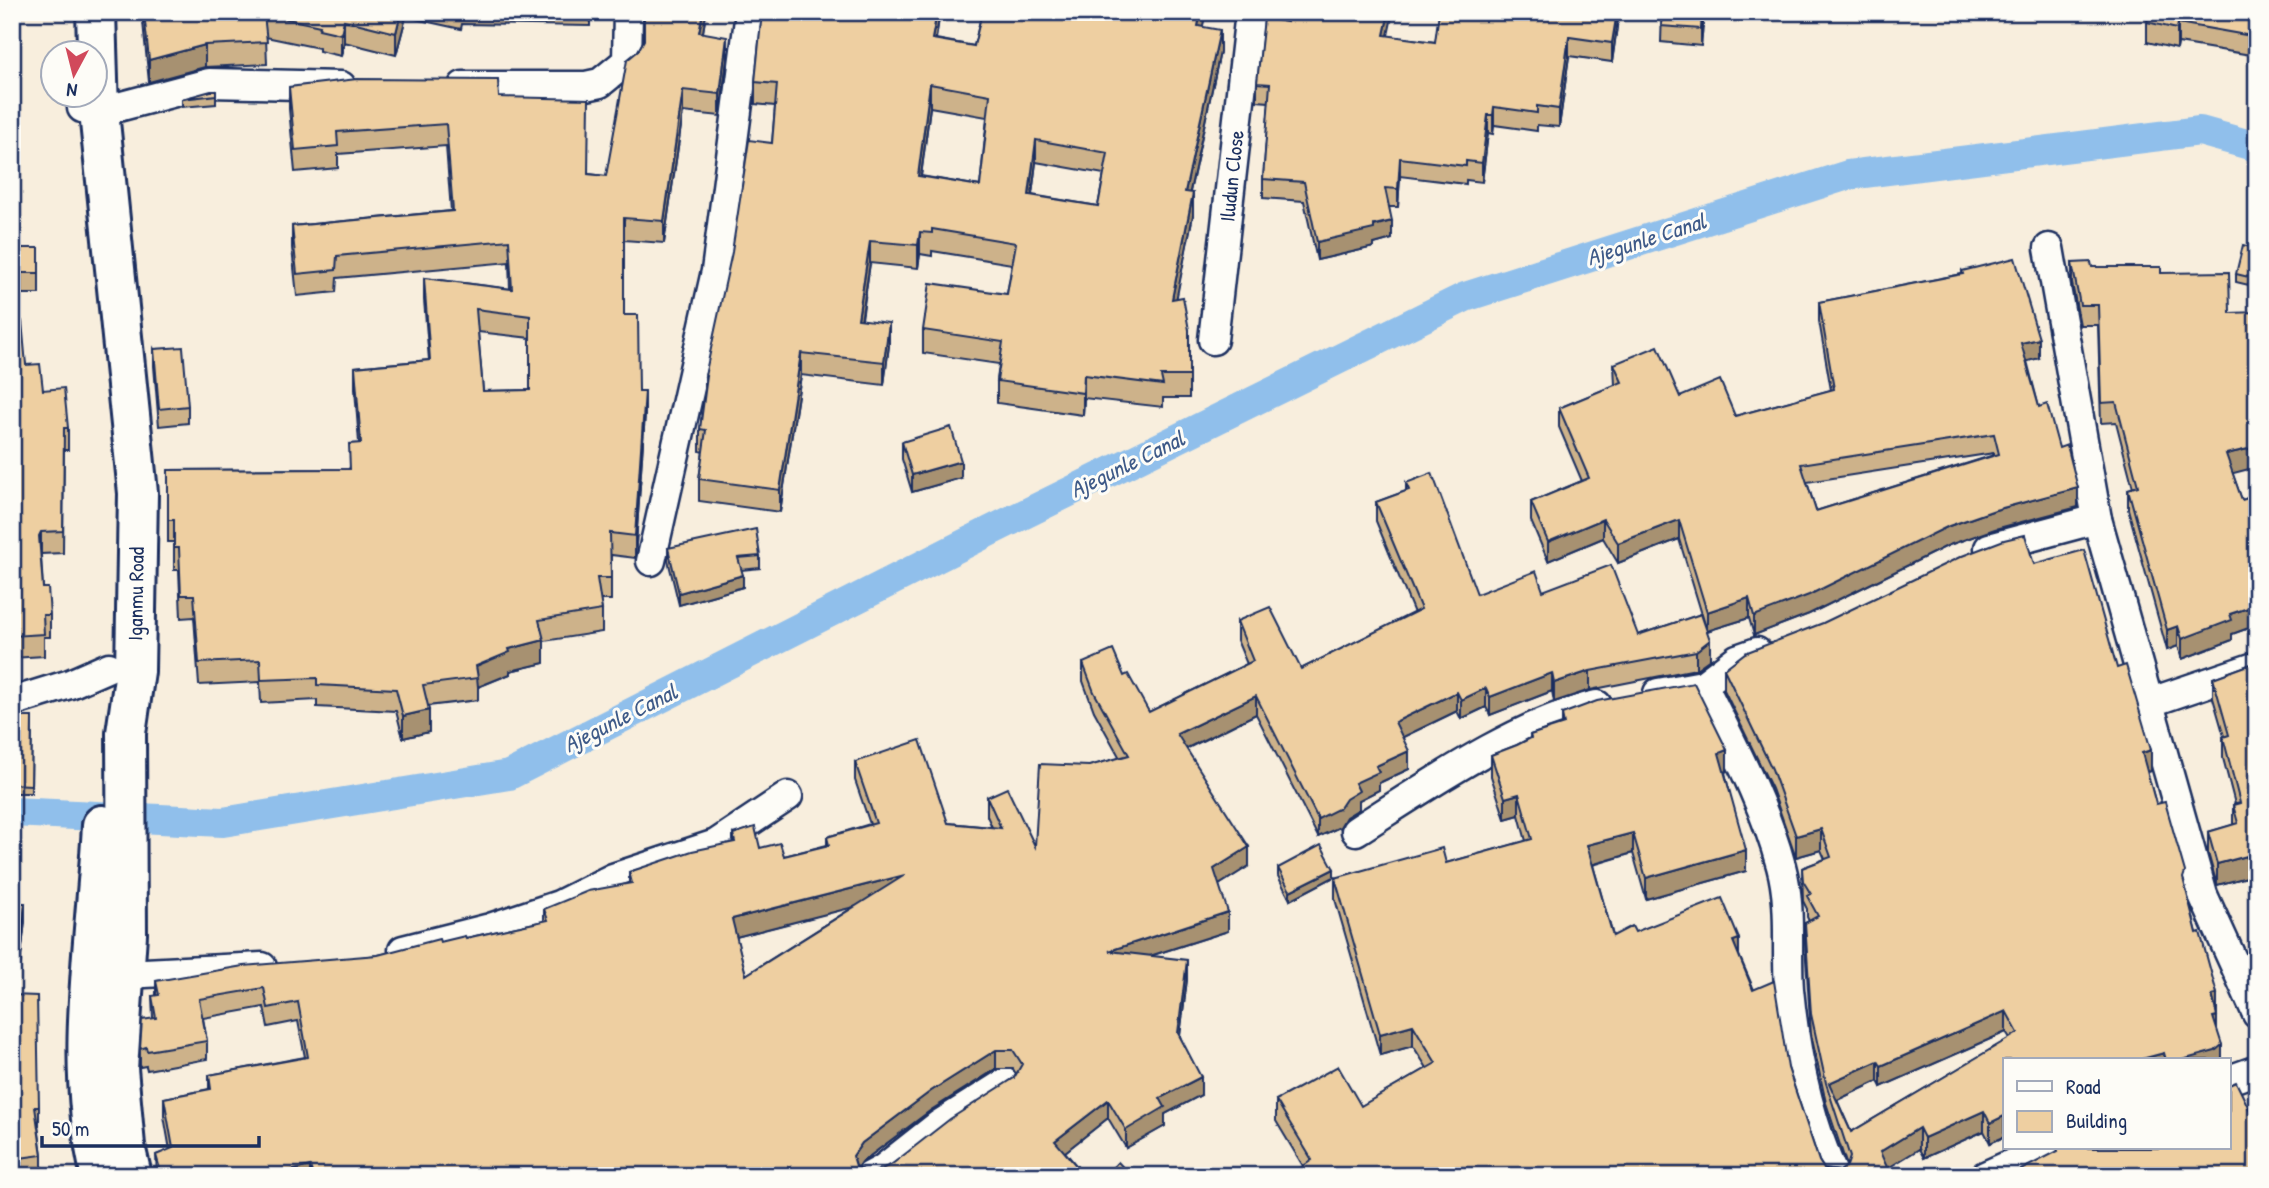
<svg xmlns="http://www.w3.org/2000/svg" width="2269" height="1188" font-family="'Patrick Hand',sans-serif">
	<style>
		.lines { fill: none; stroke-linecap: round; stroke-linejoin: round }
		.canal { stroke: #90bfeb; stroke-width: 30 }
		.street-casing { stroke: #1b2f5e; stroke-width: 33 }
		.secondary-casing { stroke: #1b2f5e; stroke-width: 44 }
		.street { stroke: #fdfcf7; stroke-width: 28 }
		.secondary { stroke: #fdfcf7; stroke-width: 38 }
		.wall { fill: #cdb28a; stroke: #1b2f5e; stroke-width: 2; fill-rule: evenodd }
		.shaded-wall { fill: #a79171; stroke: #1b2f5e; stroke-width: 2 }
		.building { fill: #eecfa1; stroke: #1b2f5e; stroke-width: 2; fill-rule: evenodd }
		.labels { text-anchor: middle; stroke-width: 6; stroke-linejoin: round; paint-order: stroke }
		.street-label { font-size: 21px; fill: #1b2f5e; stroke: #fdfcf7 }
		.water-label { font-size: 23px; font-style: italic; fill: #3e5a88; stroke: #fdfcf7 }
	</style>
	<rect width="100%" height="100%" fill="#f8eedd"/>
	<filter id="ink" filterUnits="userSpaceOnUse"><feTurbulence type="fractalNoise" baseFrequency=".0143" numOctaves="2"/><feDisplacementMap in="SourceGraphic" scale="14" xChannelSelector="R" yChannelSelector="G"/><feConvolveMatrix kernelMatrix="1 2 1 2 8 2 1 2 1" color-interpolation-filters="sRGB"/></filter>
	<g filter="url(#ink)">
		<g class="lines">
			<path class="canal" d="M12,812L223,822L509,775L992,530L1465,297L1848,175L2200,131L2257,147"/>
			<defs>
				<g id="street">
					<path d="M463,86H586L600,83L627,61L628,12"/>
					<path d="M82,108L99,112L209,83L341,86"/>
					<path d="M2049,248L2097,519L2203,895L2257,1014"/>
					<path d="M1213,340L1250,12"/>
					<path d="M1989,548L2097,519"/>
					<path d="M651,561L716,271L750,12"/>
					<path d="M1703,685C1732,744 1764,802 1781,866C1792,906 1786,949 1789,989C1795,1053 1808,1117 1834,1176"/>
					<path d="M1658,693L1703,685L1737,659L1757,652"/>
					<path d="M12,702L70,684L109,667"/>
					<path d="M2151,702L2257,666"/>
					<path d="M1356,831C1424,788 1519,722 1597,705"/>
					<path d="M403,950L490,928L559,905L613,878L716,844L788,796"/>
					<path d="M125,974L262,967"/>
					<path d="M2229,1080L2257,1070"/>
					<path d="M870,1176L883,1169L940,1124L1005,1083"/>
					<path d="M1985,1176L2047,1148"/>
				</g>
				<g id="secondary">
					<path d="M96,12L99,112L138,493L135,671L126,733L127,934L118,1069L125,1146L132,1176"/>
					<path d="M101,1176C73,1062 96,941 102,825"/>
				</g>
			</defs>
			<use href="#street" class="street-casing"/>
			<use href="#secondary" class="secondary-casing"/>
			<use href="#street" class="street"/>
			<use href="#secondary" class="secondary"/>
		</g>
		<g class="wall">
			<path d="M142,12H590V26L462,24L461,29L406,17L396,55L344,42L341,56L319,51V48L266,37L267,64L205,67L149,82Z"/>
			<path d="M706,12L703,32L727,59L720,116L683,112L664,243L624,240V315L639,391L645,413L635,558L611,555V600H600L602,610V632L544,641V663L510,671V674L478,687V700L428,706L429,732L403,738L396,711L317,707V700L261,703L260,682L199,685L194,617L181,618L179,570H174V542H168V470L349,469L359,443L355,389V367L429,360L424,300V278L510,289L509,262L337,278L336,292L297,296L292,248V226L451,211L446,146L338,154V168L295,172L289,109V87L499,97L589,174L606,176L638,51L644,40ZM478,332L530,338V390L483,391Z"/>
			<path d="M762,12H940L936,39L974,46L982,12H1206L1202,27L1220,52L1190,192L1193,215L1176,298L1189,330V398H1163V407L1084,398L1083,415L997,403V381L999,364L923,353V330L1007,294L1012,264L932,251V256L920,254L918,268L870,263L862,319L889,345L884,385L801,375L780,512L699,501V479L703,452L700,451V429L705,395V376L772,143L775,106L755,104V82ZM930,107L987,117L980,186L921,176ZM1036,162L1104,174L1098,206L1032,195Z"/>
			<path d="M1619,12L1612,62L1569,56L1559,127L1537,125V131L1494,125L1493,134L1488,133L1482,182L1466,180V184L1400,176L1398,207H1389L1392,239L1374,244V247L1317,260L1304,201L1263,198V179L1269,102L1257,101V83L1388,36L1435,42Z"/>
			<path d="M1662,12H1704L1701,46L1661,42Z"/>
			<path d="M1943,12H1963V15Z"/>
			<path d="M2257,15V56L2178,43L2177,49L2147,42V22Z"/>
			<rect x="12" y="57" width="3" height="90"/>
			<path d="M216,91V104L182,107V99Z"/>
			<path d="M12,248H39V294H15L16,321L26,365L68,428V450H64L63,553L41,554V555L43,588L50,615V637H44V656L12,658Z"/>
			<path d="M2257,249V287L2236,282V274Z"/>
			<path d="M2072,263L2092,267L2161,273L2242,500L2257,495V625L2232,634V640L2182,659L2178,646L2167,650L2128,509V489L2133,488L2116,422L2101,423L2098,325H2080L2072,283Z"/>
			<path d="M1962,271L2039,358L2027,361L2039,407L2059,448L2078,507L1995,529L1949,545L1809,614L1754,635L1749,618L1707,631L1679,539L1618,563L1603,538L1548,561L1531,521V502L1582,481L1559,427V408L1615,385L1614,364L1680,397L1735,416L1831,390L1819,321V302L1962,274ZM1994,453V455L1816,511L1807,482Z"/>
			<path d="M154,349L188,406V423L159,426L154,366Z"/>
			<path d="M902,442L961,478L912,492L902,459Z"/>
			<path d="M1406,483L1477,594L1543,591L1638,635L1701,614L1710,659L1696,669L1590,690L1554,702L1552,691L1490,715L1486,707L1461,719L1457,711L1403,737L1409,769L1379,783V790L1359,800V809L1346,817L1340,827L1318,837L1256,714L1186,749L1249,866L1219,885L1228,931L1150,956L1187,979L1180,1036L1201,1095L1165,1114V1126L1126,1148L1108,1118L1065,1152L1085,1176H157L156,1155L170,1150L164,1116V1098L209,1089V1075L305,1057L298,1021L268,1027L264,1007L203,1018L207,1041V1059L147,1070L146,1066L140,1067V1049L153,1018L152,996H156V981L378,955L440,942L466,938L544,921V909L629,883V872L733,842V834L760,848L784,856L827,845V837L870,824L855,780V762L948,823L992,827L987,816V797L1035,846L1089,766L1120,758L1094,711L1083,681V663L1124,676L1149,712L1247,664L1237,640V621L1301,669L1414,613L1376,521V502L1406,491ZM855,906L746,975L736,937ZM996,1069H1013L1016,1074L1014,1078L891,1165L870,1174L858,1167L862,1162L931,1110Z"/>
			<path d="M668,548L760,556V568L741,570L743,587L679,605L668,560Z"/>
			<path d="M2034,564L2117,668L2151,771L2147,772L2156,804L2185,885L2197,933L2217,994V1030L2222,1060H2005V1139L2004,1137L1990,1143L1984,1131L1924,1158L1919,1149L1887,1168L1891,1176L1303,1166L1276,1121V1100L1361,1106L1427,1068L1413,1046L1380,1055L1335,899V878L1446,863L1526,841L1519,815L1505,819L1491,776V755L1517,745L1530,738V735L1562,724V714L1727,771L1725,772L1746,871L1646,899L1633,853L1593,865L1613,936L1635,932L1739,955L1788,1068L1819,1161L1824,1169L1840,1171L1847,1166L1826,1103L1811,1034L1805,944V923L1809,921L1807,917V909L1803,901L1802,868L1825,859L1821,850L1796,857L1772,789L1724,690V669ZM2006,1032L2010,1038L1851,1132L1837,1100L1878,1081L1881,1087Z"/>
			<path d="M2257,662V910L2247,877L2217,885L2208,853V832L2233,825V805L2235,804L2223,758V737L2224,736L2213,698V678Z"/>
			<path d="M12,717H32L31,793H12Z"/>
			<path d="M1278,868L1334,877L1290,900L1278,876Z"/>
			<path d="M12,903L25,921L20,965H12Z"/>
			<path d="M12,995L39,1107V1125H38L42,1155V1173L22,1176H12Z"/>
		</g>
		<g class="shaded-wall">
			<path d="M401,12H406V17L396,55V33Z"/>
			<path d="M703,12H706V15L699,54V32Z"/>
			<path d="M937,12H940L932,61V39Z"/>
			<path d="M1201,12H1206L1198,48V26Z"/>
			<path d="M1389,12H1393L1384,54V35Z"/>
			<path d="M1617,12H1619L1612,62V43Z"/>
			<path d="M1702,12H1704L1701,46V29Z"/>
			<path d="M344,20V42L341,56V34Z"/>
			<path d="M2178,23V43L2177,49V29Z"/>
			<path d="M1220,30V52L1185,214V192Z"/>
			<path d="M727,37V59L720,116V94Z"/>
			<path d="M1569,37V56L1559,127V109Z"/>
			<path d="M205,45V67L149,82V60Z"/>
			<path d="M930,84V107L918,198V176Z"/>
			<path d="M683,90V112L664,243V221Z"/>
			<path d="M1494,107V125L1493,134V115Z"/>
			<path d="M1488,115V133L1482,182V163Z"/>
			<path d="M1036,140V162L1029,217V195Z"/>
			<path d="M1400,158V176L1398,207V189Z"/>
			<path d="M1193,193V215L1172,321V299Z"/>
			<path d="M1392,221V239L1374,244V247L1317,260V242Z"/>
			<path d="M920,232V254L918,268V245Z"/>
			<path d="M870,241V263L858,341V319Z"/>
			<path d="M889,323V345L884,385V362Z"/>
			<path d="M2039,339V358L2021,363V343Z"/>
			<path d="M801,353V375L780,512V490Z"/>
			<path d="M1084,375V398L1083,415V393Z"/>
			<path d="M645,391V413L635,558V536Z"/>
			<path d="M2257,447V467L2226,475V454Z"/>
			<path d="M961,461V478L912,492V475Z"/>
			<path d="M2078,488V507L1995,529L1949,545L1809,614L1754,635V616L1949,526L1995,510Z"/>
			<path d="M1603,519V538L1548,561V542Z"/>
			<path d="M1679,520V539L1618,563V543Z"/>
			<path d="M41,532V554L39,558V536Z"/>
			<path d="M743,575V587L679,605V593Z"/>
			<path d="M1749,598V618L1707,631V612Z"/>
			<path d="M2257,605V625L2232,634V640L2182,659V639L2230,614Z"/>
			<path d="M2178,626V646L2167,650V630Z"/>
			<path d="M544,640V663L510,671V674L478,687L476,666L509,649Z"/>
			<path d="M1710,640V659L1696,669V651Z"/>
			<path d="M1590,671V690L1554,702V683Z"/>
			<path d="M1552,673V691L1490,715V697Z"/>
			<path d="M1486,688V707L1461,719V700Z"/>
			<path d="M1457,692V711L1395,741V722Z"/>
			<path d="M1256,696V714L1177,753V734Z"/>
			<path d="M429,710V732L403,738V716Z"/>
			<path d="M1727,750V771L1719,774V753Z"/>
			<path d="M2151,750V771L2142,774V753Z"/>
			<path d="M1409,751V769L1379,783V790L1359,800V809L1346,817L1340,827L1318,837V819L1355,783L1376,766Z"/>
			<path d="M1519,794V815L1505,819V798Z"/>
			<path d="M1821,829V850L1796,857V836Z"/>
			<path d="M1633,833V853L1587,866V845Z"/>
			<path d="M1249,847V866L1214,888V869Z"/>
			<path d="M1746,850V871L1646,899V878Z"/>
			<path d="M2247,856V877L2217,885V864Z"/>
			<path d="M1334,869V877L1290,900V891Z"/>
			<path d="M905,875V894L732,938V919Z"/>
			<path d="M25,903V921L20,965V947Z"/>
			<path d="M1228,912V931L1109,969V951Z"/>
			<path d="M1739,939V960L1733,941Z"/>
			<path d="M1187,960V979L1178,1051V1033Z"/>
			<path d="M2217,994V1015L2212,995Z"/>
			<path d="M2006,1011V1032L1881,1087V1066Z"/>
			<path d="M2217,1016V1037L2213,1017Z"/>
			<path d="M1413,1025V1046L1380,1055V1034Z"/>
			<path d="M2222,1045V1060H2182Z"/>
			<path d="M996,1050V1069L931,1110L862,1162L853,1175V1156L862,1143L931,1091Z"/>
			<path d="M2164,1053V1060H2138Z"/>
			<path d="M1878,1061V1081L1833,1102L1829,1083Z"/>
			<path d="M1201,1077V1095L1165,1114V1126L1126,1148V1130L1160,1098Z"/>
			<path d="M1108,1100V1118L1055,1160V1141Z"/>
			<path d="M1984,1111V1131L1924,1158V1138Z"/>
			<path d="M2004,1116V1137L1990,1143V1123Z"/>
			<path d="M1919,1128V1149L1880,1173V1152Z"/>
			<path d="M310,1166V1176H269Z"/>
		</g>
		<g class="building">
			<path d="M144,12H401L396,33L344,20L341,34L319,29L320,26L264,14L267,42L205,45L149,60Z"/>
			<path d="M644,12H703L699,32L727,37L720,94L683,90L664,221L624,218V315H638L639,391H645L635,536L610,533L611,578H597L602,610L539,620L544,640L509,649L510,652L476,666L478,678L423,685L429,710L403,716L396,689L317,685V678L261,680L260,660L199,663L194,595H181L179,548H174V520H168V470L350,469L349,444L361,443L355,367L430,360L424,278L512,289L509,240L337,256L336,270L297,274L292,226L453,211L446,124L337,132L338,146L295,150L289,87L357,79L498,80L499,97L589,99L588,174L606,176L627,60L638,51L644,40ZM476,309L530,316V390L483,391Z"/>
			<path d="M762,12H937L932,39L974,46L982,12H1201L1198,26L1220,30L1185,192L1193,193L1172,299L1183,297L1189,330V376H1161L1163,385L1084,375L1083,393L997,381L1003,342L923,330L930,283L1007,294L1016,243L932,229V233L920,232L918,245L870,241L858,319L889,323L884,362L801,353L780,490L699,479L706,430L700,429L707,376H705L732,252L749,140L772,143L777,84L755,82ZM930,84L990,95L980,186L918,176ZM1036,140L1108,153L1098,206L1029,195Z"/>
			<path d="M1289,12H1389L1384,35L1435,42L1439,12H1617L1612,43L1569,37L1559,109L1537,106V113L1494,107L1493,115H1488L1482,163L1466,161V166L1400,158L1398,189L1385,188L1392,221L1374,225V229L1317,242L1304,182L1263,179L1270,84L1257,83L1264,18L1287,22Z"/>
			<path d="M1662,12H1702L1701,29L1661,26Z"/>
			<path d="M2149,12H2240L2257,15V37L2178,23L2177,29L2147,22Z"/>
			<rect x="12" y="57" width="3" height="68"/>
			<path d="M211,91H216V95L182,99Z"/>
			<path d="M2243,245L2257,249V279L2236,274Z"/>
			<path d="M12,248H39V273H13L16,321H22L26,365L40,364L43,390L64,388L68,428H64L63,531L41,532L39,536L43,588H48L50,615H43L44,634L12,636Z"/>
			<path d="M2015,258L2039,339L2021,343L2039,407L2047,404L2059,448L2067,445L2078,488L1995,510L1949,526L1809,595L1754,616L1749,598L1707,612L1679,520L1618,543L1603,519L1548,542L1531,502L1589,478L1559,408L1622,382L1614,364L1658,346L1680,397L1720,380L1735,416L1834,389L1819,302L1963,274L1962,271ZM1994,434L1999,454L1816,511L1801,464Z"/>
			<path d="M2091,262L2092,267H2161V273L2229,272L2230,313L2257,312V447L2226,454L2242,500L2257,495V605L2230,614L2232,620L2182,639L2178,626L2167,630L2128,489L2138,486L2116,402L2101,403L2098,305H2080L2072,263Z"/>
			<path d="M183,347L188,406L159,409L154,349Z"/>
			<path d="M951,427L961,461L912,475L902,442Z"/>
			<path d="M1432,473L1477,594L1536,571L1543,591L1611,565L1638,635L1701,614L1710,640L1696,651L1590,671L1554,683L1552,673L1490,697L1486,688L1461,700L1457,692L1395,722L1409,751L1376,766L1379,772L1355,783L1359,791L1346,799L1340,808L1318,819L1256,696L1177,734L1249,847L1214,869L1228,912L1109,951L1187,960L1178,1033L1201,1077L1160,1098L1165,1107L1126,1130L1108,1100L1055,1141L1085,1176H313L310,1166L269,1176H162L156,1155L173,1148L164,1098L211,1089L209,1075L308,1057L298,1002L268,1008L264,988L199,999L207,1041L147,1051L146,1047L140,1049L142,1020L156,1018L152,996L159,995L156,981L243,966L378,955L439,939L440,942L465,936L466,938L548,920L544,909L588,891L632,883L629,872L692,851L735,842L733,834L755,827L760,848L780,843L784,856L829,845L827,837L876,823L855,762L920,740L948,823L1001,828L987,797L1007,788L1035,846L1040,764L1089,766L1129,755L1094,692L1083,663L1113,650L1124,676L1128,674L1149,712L1253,661L1237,621L1270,607L1301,669L1421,609L1376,502L1409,490L1406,483ZM905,875L746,975L732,919ZM996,1050H1013L1022,1064L1014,1078L950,1119L891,1165L870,1174L856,1166L853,1156L862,1143L931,1091Z"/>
			<path d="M756,529L760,556L738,558L743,575L679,593L668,548Z"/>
			<path d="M2025,535L2034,564L2084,550L2117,668L2126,665L2151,750L2142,753L2156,804L2165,802L2185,872L2183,878L2197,933L2200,932L2217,994L2212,995L2217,1016L2213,1017L2222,1045L2215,1051L2182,1060H2166L2164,1053L2138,1060H2005V1118L2004,1116L1990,1123L1984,1111L1924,1138L1919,1128L1880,1152L1891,1176H1289L1312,1160L1276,1100L1338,1066L1361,1106L1436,1063L1413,1025L1380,1034L1335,878L1442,848L1446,863L1532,839L1519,794L1505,798L1491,755L1517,745L1531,738L1530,735L1564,724L1562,714L1597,701L1694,683L1727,750L1719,753L1746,850L1646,878L1633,833L1587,845L1613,936L1632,926L1635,932L1722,898L1739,939L1733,941L1753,990L1774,981L1788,1068L1819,1161L1824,1169L1840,1171L1847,1166L1850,1157L1826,1083L1811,1014L1805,923L1818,916L1807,896L1811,894L1803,881L1802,868L1831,857L1821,829L1796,836L1772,769L1724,669L1745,653L1823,623L1962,556L2004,540ZM2006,1011L2018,1033L1851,1132L1829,1083L1878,1061L1881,1066Z"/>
			<path d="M2257,662V889L2247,856L2217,864L2208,832L2238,823L2233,805L2240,803L2223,737L2229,735L2213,678Z"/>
			<path d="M12,717H32L31,785L12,784Z"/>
			<path d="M1321,845L1334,869L1290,891L1278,868Z"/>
			<path d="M12,903H25L20,947H12Z"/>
			<path d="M12,995L37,996L39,1107H35L42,1155L12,1159Z"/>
			<path d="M2236,1082L2257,1125V1176H2009L2058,1151L2057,1148H2229V1085Z"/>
			<path d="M1118,1162L1131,1176H1104Z"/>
		</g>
	</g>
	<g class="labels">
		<g class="street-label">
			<text transform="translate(1232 176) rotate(-84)" y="7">Iludun Close</text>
			<text transform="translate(136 594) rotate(-89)" y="7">Iganmu Road</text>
		</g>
		<g class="water-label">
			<text transform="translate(1646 239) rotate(-18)" y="8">Ajegunle Canal</text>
			<text transform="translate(1127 464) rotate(-26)" y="8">Ajegunle Canal</text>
			<text transform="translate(620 718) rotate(-27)" y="8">Ajegunle Canal</text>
		</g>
	</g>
	<rect width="2269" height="1188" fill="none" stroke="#fdfcf7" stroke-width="42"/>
	<rect x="21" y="21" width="2227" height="1146" fill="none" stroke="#1b2f5e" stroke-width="2.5" filter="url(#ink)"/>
	<rect x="2003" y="1058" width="228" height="91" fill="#fdfcf7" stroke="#a3aaba" stroke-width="2"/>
	<rect x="2017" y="1081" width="35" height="10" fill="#fdfcf7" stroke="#a3aaba" stroke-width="2"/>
	<text x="2066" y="1094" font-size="21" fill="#1b2f5e">Road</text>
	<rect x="2017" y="1111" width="35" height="21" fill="#eecfa1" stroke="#a3aaba" stroke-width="2"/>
	<text x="2066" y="1128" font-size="21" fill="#1b2f5e">Building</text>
	<g transform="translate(74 74) rotate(187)"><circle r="33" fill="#fdfcf7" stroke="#a3aaba" stroke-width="2"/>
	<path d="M0-5L12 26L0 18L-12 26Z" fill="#d1495b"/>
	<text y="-10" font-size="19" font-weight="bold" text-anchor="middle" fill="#1b2f5e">N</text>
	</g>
	<path d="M42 1136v10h217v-10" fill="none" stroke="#1b2f5e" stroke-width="3.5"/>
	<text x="52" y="1136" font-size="21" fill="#1b2f5e" stroke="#fdfcf7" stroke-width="5" paint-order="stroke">50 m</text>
</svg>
